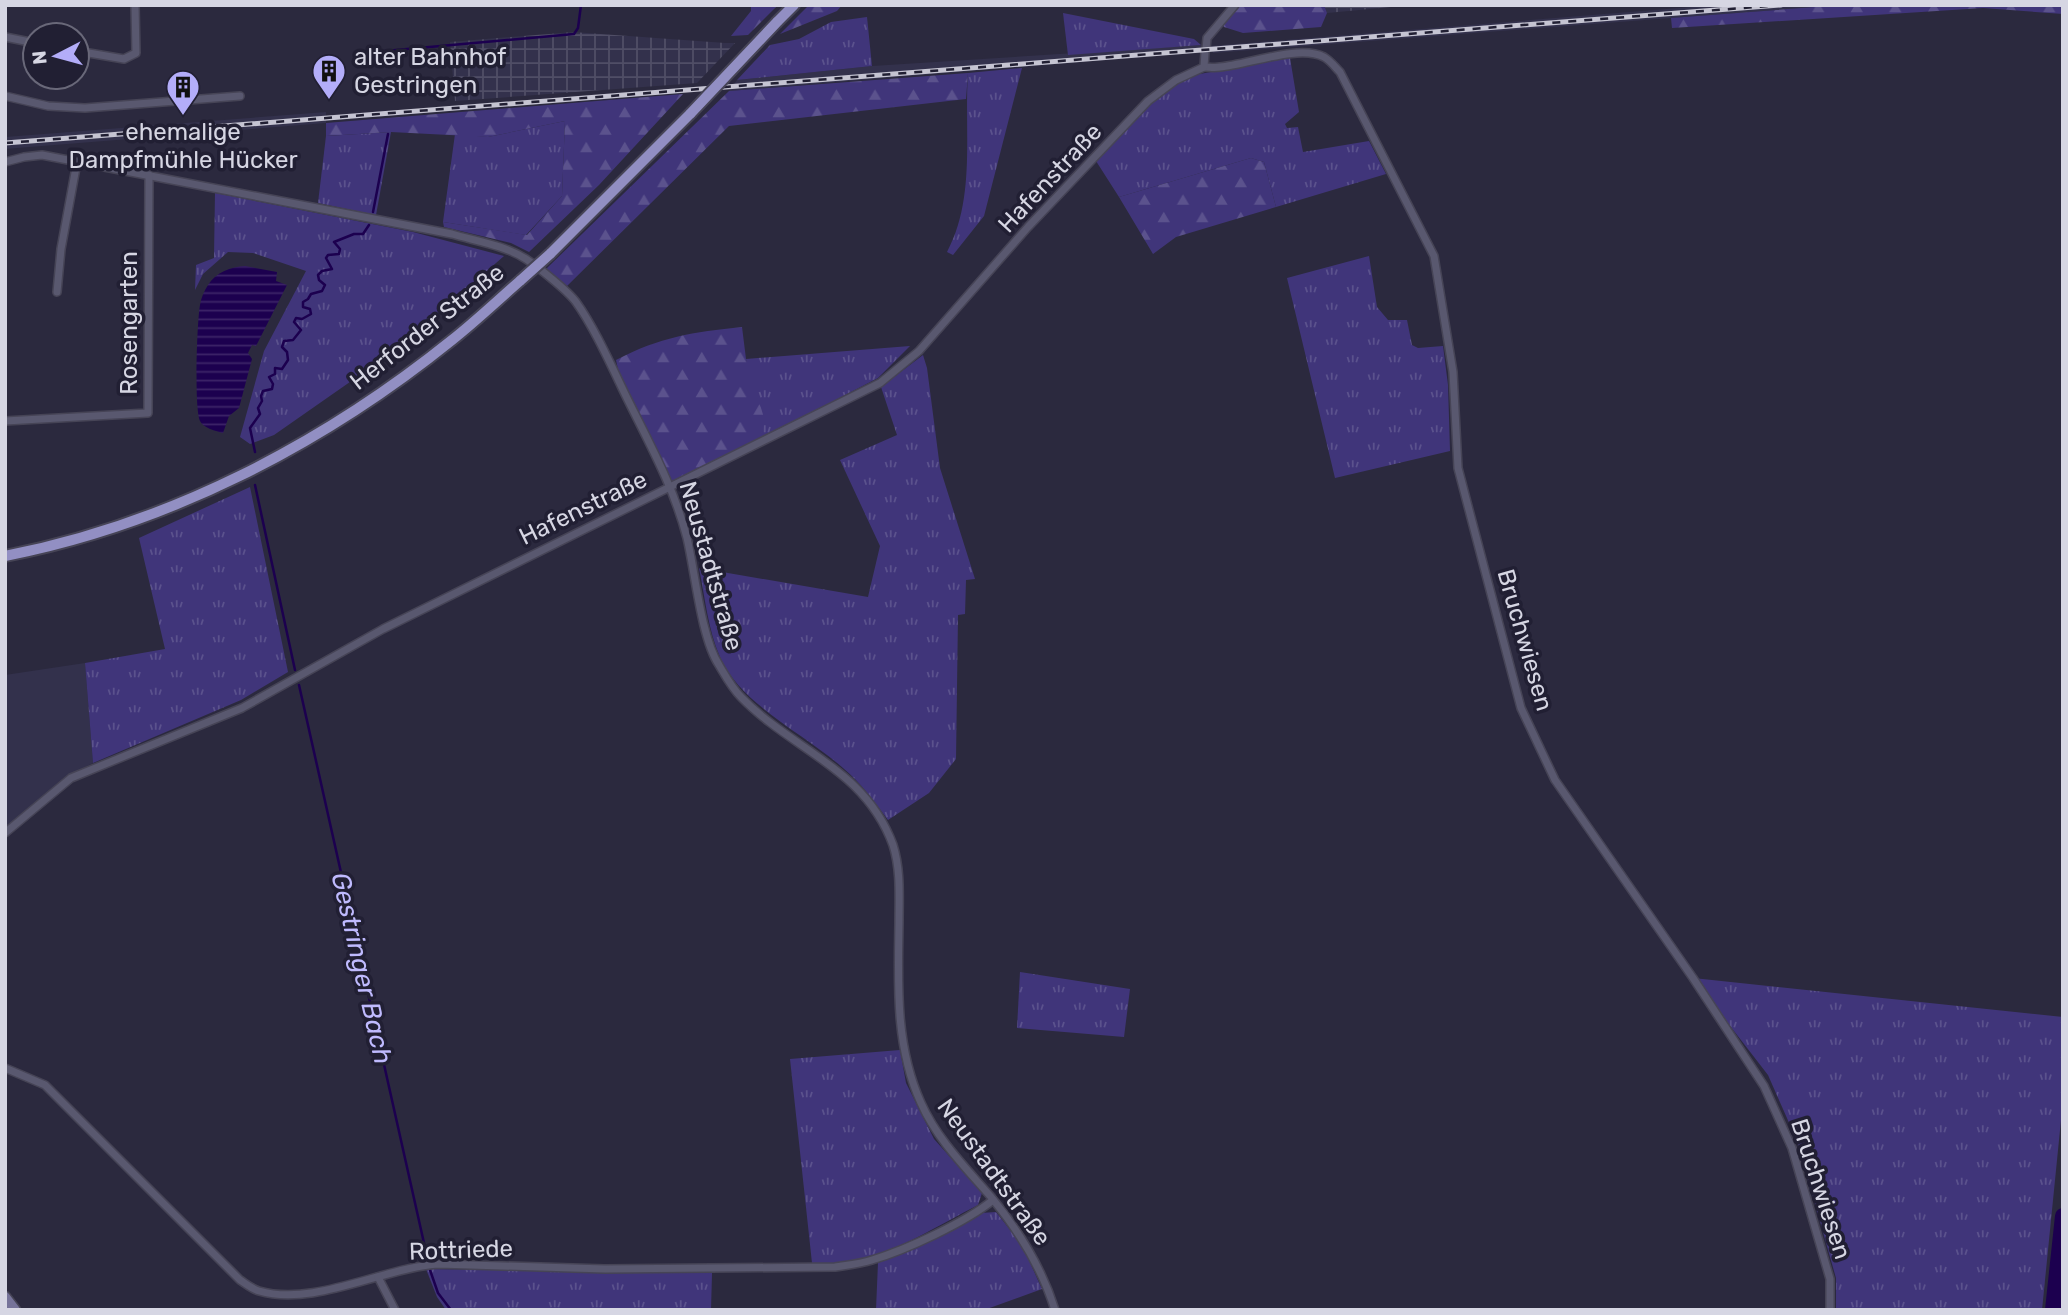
<svg xmlns="http://www.w3.org/2000/svg" width="2068" height="1315" font-family="Rubik,sans-serif">
	<style>
		.built { fill: #33314c }
		.industrial { fill: url(#industrial-grid) }
		.grass { fill: url(#grass-tufts) }
		.forest { fill: url(#forest-firs) }
		.water { fill: url(#water-rules) }
		.lines { fill: none; stroke-linecap: round; stroke-linejoin: round }
		.stream { stroke: #1c004f; stroke-width: 2.5 }
		.river { stroke: #1c004f; stroke-width: 16 }
		.minor-casing { stroke: #464456; stroke-width: 10 }
		.secondary-casing { stroke: #464456; stroke-width: 13 }
		.primary-casing { stroke: #464456; stroke-width: 14 }
		.minor { stroke: #59586f; stroke-width: 7 }
		.secondary { stroke: #767399; stroke-width: 10 }
		.primary { stroke: #928fc3; stroke-width: 10 }
		.rail-casing { stroke: #c5c4d2; stroke-width: 5 }
		.rail { stroke: #211f33; stroke-width: 2.5; stroke-dasharray: 8; stroke-linecap: butt }
		.primary-bridge-casing { stroke: #464456; stroke-width: 14; stroke-linecap: butt }
		.primary-bridge { stroke: #928fc3; stroke-width: 10 }
		.labels { text-anchor: middle; stroke-width: 7; stroke-linejoin: round; paint-order: stroke }
		.poi-label { font-size: 24px; fill: #d6d6e3; stroke: #211f33; text-anchor: start }
		.street-label { font-size: 24px; fill: #d6d6e3; stroke: #211f33 }
		.water-label { font-size: 26px; font-style: italic; fill: #bfbafe; stroke: #211f33 }
	</style>
	<defs>
		<pattern id="industrial-grid" width="8" height="8" patternUnits="userSpaceOnUse" patternTransform="scale(1.75)"><rect width="8" height="8" fill="#33314c"/><path d="M0 4h8M4 0v8" fill="none" stroke="#504e66"/></pattern>
		<pattern id="grass-tufts" width="24" height="20" patternUnits="userSpaceOnUse" patternTransform="scale(1.75)"><rect width="24" height="20" fill="#40357a"/><path d="M3 7l-1-3M5 7V3M7 7l1-3M15 17l-1-3M17 17v-4M19 17l1-3" fill="none" stroke="#5b528d"/></pattern>
		<pattern id="forest-firs" width="22" height="20" patternUnits="userSpaceOnUse" patternTransform="scale(1.75)"><rect width="22" height="20" fill="#40357a"/><path d="M5 1l3.5 6h-7zM16 11l3.5 6h-7z" fill="#5b528d"/></pattern>
		<pattern id="water-rules" width="6" height="5" patternUnits="userSpaceOnUse" patternTransform="scale(1.75)"><rect width="6" height="5" fill="#1c004f"/><path d="M0 2.5h6" fill="none" stroke="#3c2468"/></pattern>
	</defs>
	<rect width="100%" height="100%" fill="#2b293e"/>
	<g class="built">
		<path d="M1716,5H1841L1213,53L1211,46Z"/>
		<path d="M1201,45V52L729,91L737,80L872,66Z"/>
		<path d="M326,112V123L5,149V137Z"/>
		<path d="M85,663L93,763L68,776L5,829V675Z"/>
	</g>
	<g class="industrial">
		<path d="M1324,5H1412L1327,13Z"/>
		<path d="M573,32L725,43H735L697,83L455,101L450,42Z"/>
	</g>
	<g class="grass">
		<path d="M1063,13L1194,39L1201,45L1068,55Z"/>
		<path d="M867,17L872,66L737,80L770,45L799,39L831,22Z"/>
		<path d="M1290,58L1299,112L1285,124L1287,128L1298,127L1303,152L1369,141L1386,174L1276,207L1264,162L1251,158L1119,197L1096,161L1152,102L1178,82L1194,75Z"/>
		<path d="M1022,68L984,216L953,255L947,252C976,198 964,132 968,73Z"/>
		<path d="M565,121L562,196L526,235L443,222L455,134L488,137Z"/>
		<path d="M391,132L376,215L318,203L326,136Z"/>
		<path d="M215,193L413,232L504,256L400,347L274,435L250,444L240,437L264,351L306,271L253,253L228,252L203,274L195,290L196,265L214,258Z"/>
		<path d="M1369,256L1377,307L1388,320H1407L1412,345L1418,348L1443,346L1448,385L1450,451L1335,478L1287,278Z"/>
		<path d="M910,346L878,378L760,439L746,359Z"/>
		<path d="M923,355L927,368L940,468L975,579L966,580L965,614L958,615L956,759L929,793L888,820C874,801 861,783 843,768C805,734 741,705 720,657C708,630 705,597 699,568L868,597L880,546L840,460L897,435L881,387Z"/>
		<path d="M250,487L288,672L241,700L93,763L85,663L165,649L139,538Z"/>
		<path d="M1020,972L1130,989L1124,1037L1017,1028Z"/>
		<path d="M1693,978L2063,1017V1100L2042,1310H1836V1278L1798,1143L1768,1075Z"/>
		<path d="M900,1050L906,1083L934,1139L982,1193L978,1205C941,1224 891,1255 850,1263C838,1265 824,1263 812,1263L790,1059Z"/>
		<path d="M996,1212L1022,1245L1042,1289L984,1310H876L878,1263L932,1240L981,1213Z"/>
		<path d="M426,1269L712,1273L711,1310H446L437,1297Z"/>
	</g>
	<g class="forest">
		<path d="M751,5H778L748,35L731,36L751,11Z"/>
		<path d="M809,5H842L837,11L780,34Z"/>
		<path d="M1231,5H1324L1327,13L1321,27L1243,33L1224,27L1219,17Z"/>
		<path d="M1841,5H2063V14L1983,8L1672,28L1671,18Z"/>
		<path d="M968,73L966,99L729,126L566,287L546,269L729,91Z"/>
		<path d="M683,94L599,185L529,252L511,243L444,227L443,222L527,235L562,196L565,121L488,137L391,132L326,136V123Z"/>
		<path d="M1251,158L1264,162L1276,207L1176,237L1153,254L1119,197Z"/>
		<path d="M742,327L746,359L765,421L760,439L671,484L619,374L616,360C660,337 693,332 742,327Z"/>
	</g>
	<path class="water" d="M245,266L277,272L276,281L287,285L256,346L252,345L248,353L252,359L239,408L229,416L223,433C216,431 203,428 200,421C194,408 197,321 200,305C201,298 204,291 208,285C216,272 231,267 245,266Z"/>
	<g class="lines">
		<g class="stream">
			<path d="M385,51L574,34L578,28L581,5"/>
			<path d="M373,212L388,134"/>
			<path d="M255,452L250,428L260,414L258,408L262,401L261,396L263,391L272,389L273,384L269,377L275,374V368L282,369L288,360L287,352L282,347L284,341L293,340L301,330L294,322L296,318L302,319L311,314L310,309L303,307V302L308,299L311,294L322,291L325,285L319,280L318,275L322,271L332,269L326,258L328,255L339,254L340,249L334,242L354,234H363L369,225"/>
			<path d="M255,485L295,670"/>
			<path d="M299,685L426,1252"/>
			<path d="M430,1270L438,1293L451,1310"/>
		</g>
		<path class="river" d="M2053,1310L2063,1216"/>
		<defs>
			<g id="minor">
				<path d="M5,37L35,43"/>
				<path d="M1206,49L1207,38L1235,5"/>
				<path d="M77,51L124,59L136,53L135,5"/>
				<path d="M1204,67C1209,67 1215,68 1220,67C1247,65 1299,44 1324,57C1331,61 1335,67 1340,72L1434,256L1453,372L1458,468L1521,708L1555,780L1693,978L1764,1086L1792,1148L1830,1279V1310"/>
				<path d="M5,96L48,106L85,108L240,96"/>
				<path d="M5,162L24,157L42,155L452,234C476,241 504,245 526,259C538,267 568,291 576,302C594,327 611,365 625,394C648,441 674,487 687,538C695,571 701,638 719,665C725,675 732,688 741,697C792,750 865,768 893,845C901,870 899,897 899,923C898,984 895,1046 921,1103C937,1139 965,1167 991,1197C1019,1231 1042,1268 1055,1310"/>
				<path d="M57,292L61,249L77,162"/>
				<path d="M5,421L148,413L149,175"/>
				<path d="M5,833L71,778L242,708L383,629L880,383L919,351L1028,227L1148,101L1176,80L1204,67L1205,52"/>
				<path d="M5,1068L45,1085L240,1280C246,1284 252,1289 259,1291C314,1307 382,1268 439,1264L605,1269L835,1267C848,1265 860,1264 872,1260C906,1250 966,1222 993,1200"/>
				<path d="M378,1277L395,1310"/>
			</g>
			<path id="secondary" d="M5,1297L15,1310"/>
			<g id="primary">
				<path d="M777,22L794,5"/>
				<path d="M550,254L691,113"/>
				<path d="M5,556C169,524 323,444 452,340C476,321 498,300 521,280"/>
			</g>
		</defs>
		<use href="#minor" class="minor-casing"/>
		<use href="#secondary" class="secondary-casing"/>
		<use href="#primary" class="primary-casing"/>
		<use href="#minor" class="minor"/>
		<use href="#secondary" class="secondary"/>
		<use href="#primary" class="primary"/>
		<defs>
			<path id="rail" d="M5,143L1781,5"/>
		</defs>
		<use href="#rail" class="rail-casing"/>
		<use href="#rail" class="rail"/>
		<defs>
			<g id="primary-bridge">
				<path d="M691,113L777,22"/>
				<path d="M521,280L550,254"/>
			</g>
		</defs>
		<use href="#primary-bridge" class="primary-bridge-casing"/>
		<use href="#primary-bridge" class="primary-bridge"/>
	</g>
	<defs>
		<symbol id="building-pin" viewBox="-11 -11 22 30"><path d="M0 17L-7.5 6A9.5 9.5 0 1 1 7.5 6Z" fill="#b3adf9" stroke="#211f33"/><path d="M-4-6H4V6H1V3H-1V6H-4ZM-2.5-4.3h1.7v1.8h-1.7ZM.8-4.3h1.7v1.8H.8ZM-2.5-1h1.7V.8h-1.7ZM.8-1h1.7V.8H.8Z" fill="#111"/></symbol>
	</defs>
	<g fill-rule="evenodd">
		<use href="#building-pin" x="310" y="52" width="38" height="52"/>
		<use href="#building-pin" x="164" y="68" width="38" height="52"/>
	</g>
	<g class="labels">
		<g class="poi-label">
			<text x="354" y="65">alter Bahnhof<tspan x="354" dy="28">Gestringen</tspan></text>
			<text x="183" y="140" text-anchor="middle">ehemalige<tspan x="183" dy="28">Dampfmühle Hücker</tspan></text>
		</g>
		<g class="street-label">
			<text transform="translate(1050 178) rotate(-47)" y="8">Hafenstraße</text>
			<text transform="translate(129 323) rotate(-90)" y="8">Rosengarten</text>
			<text transform="translate(427 327) rotate(-38)" y="8">Herforder Straße</text>
			<text transform="translate(583 508) rotate(-26)" y="8">Hafenstraße</text>
			<text transform="translate(711 566) rotate(74)" y="8">Neustadtstraße</text>
			<text transform="translate(1525 640) rotate(74)" y="8">Bruchwiesen</text>
			<text transform="translate(994 1172) rotate(54)" y="8">Neustadtstraße</text>
			<text transform="translate(1821 1189) rotate(72)" y="8">Bruchwiesen</text>
			<text transform="translate(461 1250) rotate(-2)" y="8">Rottriede</text>
		</g>
		<g class="water-label">
			<text transform="translate(362 968) rotate(77)" y="9">Gestringer Bach</text>
		</g>
	</g>
	<rect width="2068" height="1315" fill="none" stroke="#d6d6e3" stroke-width="14"/>
	<g transform="translate(56 56) rotate(264)"><circle r="33" fill="#211f33" stroke="#696879" stroke-width="2"/>
	<path d="M0-5L12 26L0 18L-12 26Z" fill="#b3adf9"/>
	<text y="-10" font-size="19" font-weight="bold" text-anchor="middle" fill="#d6d6e3">N</text>
	</g>
</svg>
